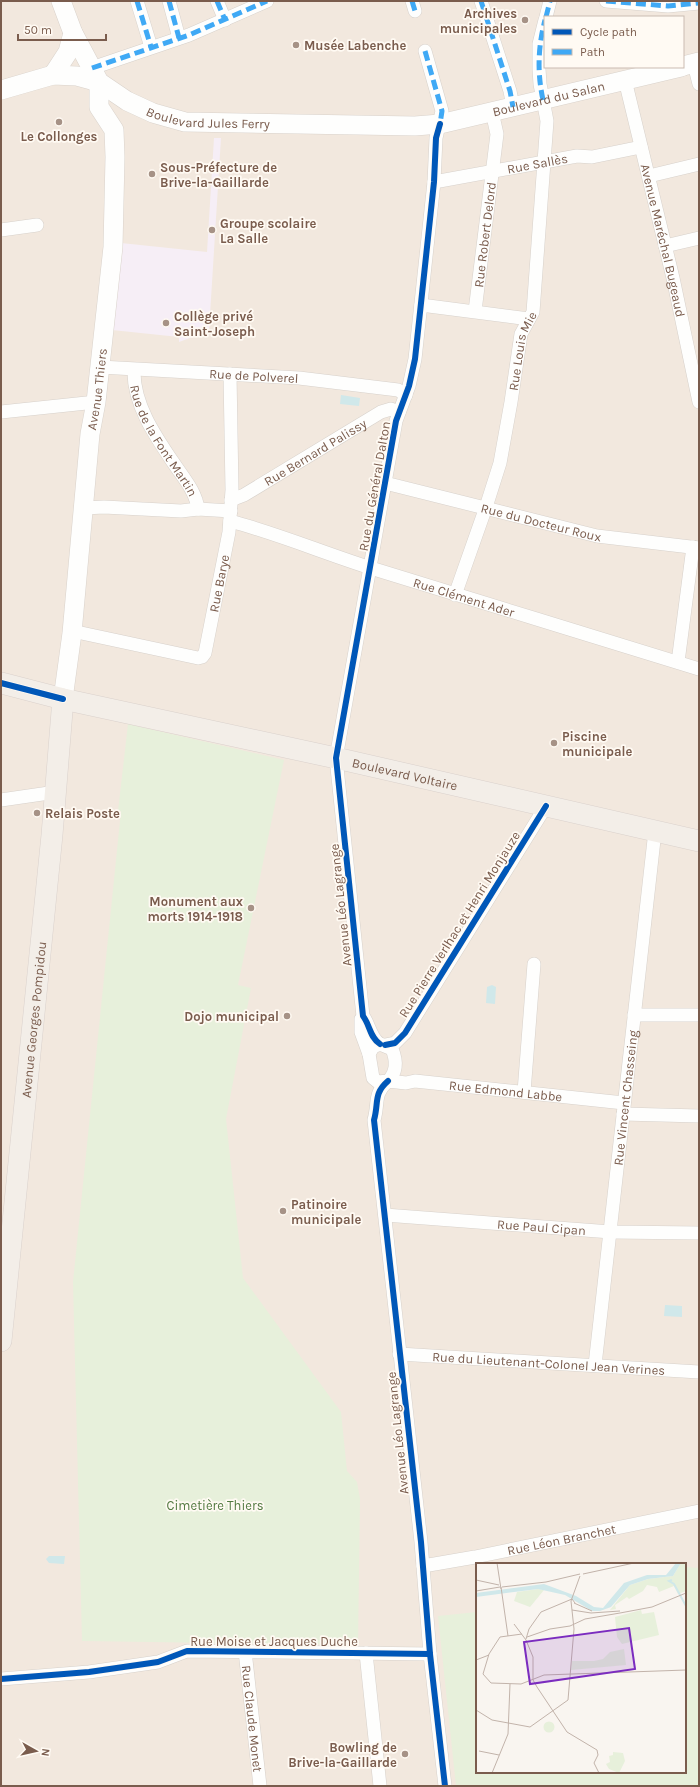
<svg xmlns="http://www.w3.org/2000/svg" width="700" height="1787" font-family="Karla,sans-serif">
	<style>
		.residential { fill: #f2e8de; fill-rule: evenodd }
		.education { fill: #f6eef6 }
		.green { fill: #e7f0db }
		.water { fill: #d0e8ea }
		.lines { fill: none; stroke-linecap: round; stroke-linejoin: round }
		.street-casing { stroke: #d7d1cb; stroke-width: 14 }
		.secondary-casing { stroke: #d9d2cb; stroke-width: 20 }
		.primary-casing { stroke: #dad1cc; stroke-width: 22 }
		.street { stroke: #fefefd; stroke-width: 13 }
		.secondary { stroke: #fefefd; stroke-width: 19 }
		.primary { stroke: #f3eee8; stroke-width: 21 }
		.quiet { stroke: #3fa9f5; stroke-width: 5; stroke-dasharray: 10 5; stroke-linecap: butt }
		.cycleway-casing { stroke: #fffaf3; stroke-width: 8 }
		.cycleway { stroke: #0057b8; stroke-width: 6 }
		.poi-dot { fill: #a69286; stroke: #fffaf3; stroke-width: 1.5 }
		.labels { text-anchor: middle; stroke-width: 3.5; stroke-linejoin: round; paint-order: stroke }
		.poi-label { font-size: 13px; font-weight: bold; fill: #7a5c4d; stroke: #fffaf3; text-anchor: start }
		.street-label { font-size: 13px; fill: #7a5c4d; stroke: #fffaf3 }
		.park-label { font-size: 13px; fill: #537a41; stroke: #fffaf3 }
		.inset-river { fill: none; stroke: #d0e8ea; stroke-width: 2 }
		.inset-road { fill: none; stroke: #c2b3aa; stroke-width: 1 }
		.view { fill: #7b2cbf; fill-opacity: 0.15; stroke: #7b2cbf; stroke-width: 2 }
		.inset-edge { fill: none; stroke: #7a5c4d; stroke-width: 2 }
	</style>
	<rect width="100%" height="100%" fill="#f9f5f0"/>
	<path class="residential" d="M1,1H699V1786H1ZM545,17H683V67H545ZM477,1564H685V1772H477Z"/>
	<path class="education" d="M214,138H221L209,331L179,342V337L112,330L121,243L207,252Z"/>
	<g class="green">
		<path d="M128,724L284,760L238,985L251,988L226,1119L243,1278L341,1412L347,1471L357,1482L360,1499L358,1645L82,1641L73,1282L121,811H118Z"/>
		<path d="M685,1567L699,1568V1786H456L438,1616L477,1612V1772H685Z"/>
	</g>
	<g class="water">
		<path d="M341,395L360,398L359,406L340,404Z"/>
		<path d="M492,985L496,987L495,1004L486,1003L487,987Z"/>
		<path d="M665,1305L682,1306V1317L664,1316Z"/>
		<path d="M49,1556H65L64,1564L49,1563L46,1559Z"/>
	</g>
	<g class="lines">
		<defs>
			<g id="street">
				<path d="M137,1L151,47"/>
				<path d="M169,1L179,38"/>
				<path d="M217,1L225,20"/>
				<path d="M412,1L415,11"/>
				<path d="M481,1L510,91L513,107"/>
				<path d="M606,1L668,6L699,3"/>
				<path d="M546,17L550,1"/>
				<path d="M694,64L699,84"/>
				<path d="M92,68L189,35L267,1"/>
				<path id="s1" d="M625,80L673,278L699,402"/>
				<path d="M649,176L699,164"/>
				<path id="s2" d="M434,182L577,156L592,157L641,147"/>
				<path d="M1,230L37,225"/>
				<path d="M665,246L699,238"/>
				<path d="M421,305L529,319"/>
				<path id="s3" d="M475,311L497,134L492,112"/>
				<path id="s4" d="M100,367L299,378L398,390L406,395"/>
				<path id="s5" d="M134,370C133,406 158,440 177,468C186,481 196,493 198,509"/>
				<path d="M1,412L96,402"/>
				<path id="s6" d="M385,483L597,536L699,548"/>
				<path id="s7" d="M231,500L244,495L381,412L391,409L399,412"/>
				<path d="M84,508L104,507L181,511L198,509L231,511"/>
				<path id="s8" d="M230,521C279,534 326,554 374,569C482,603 591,635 699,669"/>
				<path id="s9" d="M455,595L486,507L500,463L511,402L521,334L533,312L547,121L540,84L539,69V44L545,20"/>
				<path id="s10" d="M72,631L198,658L202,657L205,653L229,532L232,490L230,374"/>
				<path d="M678,662L693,547"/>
				<path d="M1,800L56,792"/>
				<path d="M634,1015H699"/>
				<path d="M361,1019V1032L369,1054"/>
				<path d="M380,1044C370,1038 370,1025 363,1016L336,758L396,421L409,386L415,359L434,182L436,138L442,111L425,51"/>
				<path d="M380,1044L392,1049C397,1061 397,1072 388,1081L378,1082L373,1078L369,1054L373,1047Z"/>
				<path d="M385,1045L395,1043L405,1033L546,806"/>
				<path d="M524,1092L534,964"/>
				<path d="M623,1114L699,1116"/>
				<path id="s11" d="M385,1215L611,1232L699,1233"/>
				<path id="s12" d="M399,1354L699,1372"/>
				<path id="s13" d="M595,1365L655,831"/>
				<path id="s14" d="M423,1566L475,1557L699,1511"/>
				<path id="s15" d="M245,1651L260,1786"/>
				<path d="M366,1653L380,1786"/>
				<path d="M1,1679L89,1672L158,1662L187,1651L430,1654"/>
				<path id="s16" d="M445,1786L430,1654L421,1542L374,1120C379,1103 373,1094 388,1081L406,1083L415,1081L624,1103"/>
			</g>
			<g id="secondary">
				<path id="s17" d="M61,1L73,33L99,82L127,101L153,113L185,122L415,126L440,124L681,67"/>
				<path d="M683,66L699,62"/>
				<path d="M53,75L68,52L73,33"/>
				<path d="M1,90L53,75L77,76L99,82"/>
				<path id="s18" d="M63,699L72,633L90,434L96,402L113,247L115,157L114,130L99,107V82"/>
			</g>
			<g id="primary">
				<path id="s19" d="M1,683L63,699L336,758L699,841"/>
				<path id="s20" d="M1,1341L52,835L63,699"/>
			</g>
		</defs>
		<use href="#street" class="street-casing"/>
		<use href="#secondary" class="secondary-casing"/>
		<use href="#primary" class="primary-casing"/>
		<use href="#street" class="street"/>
		<use href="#secondary" class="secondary"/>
		<use href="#primary" class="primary"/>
		<g class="quiet">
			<path d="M137,1L151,47"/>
			<path d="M169,1L179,38"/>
			<path d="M217,1L225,20"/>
			<path d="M412,1L415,11"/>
			<path d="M481,1L510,91L513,107"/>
			<path d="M606,1L668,6L699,3"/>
			<path d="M546,17L550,1"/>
			<path d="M425,51L442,111L440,124"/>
			<path d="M92,68L189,35L267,1"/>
			<path d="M543,100C537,72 538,47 545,20"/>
		</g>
		<defs>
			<g id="cycleway">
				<path d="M1,683L63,699"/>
				<path d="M380,1044C370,1038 370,1025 363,1016L336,758L396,421L409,386L415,359L434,182L436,138L440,124"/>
				<path d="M385,1045L395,1043L405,1033L546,806"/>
				<path d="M388,1081C373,1094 379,1103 374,1120L421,1542L430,1654L445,1786"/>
				<path d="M1,1679L89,1672L158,1662L187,1651L430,1654"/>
			</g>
		</defs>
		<use href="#cycleway" class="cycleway-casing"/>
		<use href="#cycleway" class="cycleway"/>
	</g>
	<g class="poi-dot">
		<circle cx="525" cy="20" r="4"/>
		<circle cx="296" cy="45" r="4"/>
		<circle cx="59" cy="122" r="4"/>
		<circle cx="152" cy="174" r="4"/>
		<circle cx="212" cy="230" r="4"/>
		<circle cx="166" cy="323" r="4"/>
		<circle cx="554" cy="743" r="4"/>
		<circle cx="37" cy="813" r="4"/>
		<circle cx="251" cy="908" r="4"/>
		<circle cx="287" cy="1016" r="4"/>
		<circle cx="283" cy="1211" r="4"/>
		<circle cx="405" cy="1754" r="4"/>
	</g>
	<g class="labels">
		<g class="poi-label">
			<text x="517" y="18" text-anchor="end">Archives<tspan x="517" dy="15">municipales</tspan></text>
			<text x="304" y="50">Musée Labenche</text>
			<text x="59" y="141" text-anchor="middle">Le Collonges</text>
			<text x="160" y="172">Sous-Préfecture de<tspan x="160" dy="15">Brive-la-Gaillarde</tspan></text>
			<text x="220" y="228">Groupe scolaire<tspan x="220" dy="15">La Salle</tspan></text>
			<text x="174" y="321">Collège privé<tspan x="174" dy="15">Saint-Joseph</tspan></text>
			<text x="562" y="741">Piscine<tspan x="562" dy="15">municipale</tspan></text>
			<text x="45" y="818">Relais Poste</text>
			<text x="243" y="906" text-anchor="end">Monument aux<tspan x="243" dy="15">morts 1914-1918</tspan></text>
			<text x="279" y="1021" text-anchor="end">Dojo municipal</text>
			<text x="291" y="1209">Patinoire<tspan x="291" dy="15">municipale</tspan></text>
			<text x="397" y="1752" text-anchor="end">Bowling de<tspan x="397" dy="15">Brive-la-Gaillarde</tspan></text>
		</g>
		<g class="street-label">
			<text dy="5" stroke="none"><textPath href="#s17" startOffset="552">Boulevard du Salan</textPath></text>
			<text dy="5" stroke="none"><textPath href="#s17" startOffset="208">Boulevard Jules Ferry</textPath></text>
			<text dy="5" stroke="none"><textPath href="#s2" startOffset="105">Rue Sallès</textPath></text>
			<text dy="5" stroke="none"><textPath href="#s3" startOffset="77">Rue Robert Delord</textPath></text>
			<text dy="5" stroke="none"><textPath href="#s1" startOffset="165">Avenue Maréchal Bugeaud</textPath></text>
			<text dy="5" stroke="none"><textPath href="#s9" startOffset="254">Rue Louis Mie</textPath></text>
			<text dy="5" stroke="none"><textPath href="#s4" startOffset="154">Rue de Polverel</textPath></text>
			<text dy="5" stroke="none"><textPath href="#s18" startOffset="312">Avenue Thiers</textPath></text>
			<text dy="5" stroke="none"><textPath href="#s5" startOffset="78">Rue de la Font Martin</textPath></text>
			<text dy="5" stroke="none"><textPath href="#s7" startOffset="97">Rue Bernard Palissy</textPath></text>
			<text transform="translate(374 486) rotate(-80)" y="5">Rue du Général Dalton</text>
			<text dy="5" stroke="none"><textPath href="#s6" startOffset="161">Rue du Docteur Roux</textPath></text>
			<text dy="5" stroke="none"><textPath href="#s10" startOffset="209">Rue Barye</textPath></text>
			<text dy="5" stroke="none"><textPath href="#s8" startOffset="246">Rue Clément Ader</textPath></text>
			<text dy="5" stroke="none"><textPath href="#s19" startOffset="414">Boulevard Voltaire</textPath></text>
			<text transform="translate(340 905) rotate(-96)" y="5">Avenue Léo Lagrange</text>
			<text transform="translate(459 924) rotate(-58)" y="5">Rue Pierre Verlhac et Henri Monjauze</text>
			<text dy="5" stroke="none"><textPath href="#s20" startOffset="323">Avenue Georges Pompidou</textPath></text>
			<text dy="5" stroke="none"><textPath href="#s16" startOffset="831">Rue Edmond Labbe</textPath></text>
			<text dy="5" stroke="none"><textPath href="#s13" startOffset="269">Rue Vincent Chasseing</textPath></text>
			<text dy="5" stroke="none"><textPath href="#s11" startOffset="157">Rue Paul Cipan</textPath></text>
			<text dy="5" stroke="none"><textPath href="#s12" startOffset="150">Rue du Lieutenant-Colonel Jean Verines</textPath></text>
			<text transform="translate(397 1433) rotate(-96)" y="5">Avenue Léo Lagrange</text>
			<text dy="5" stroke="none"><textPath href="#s14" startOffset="141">Rue Léon Branchet</textPath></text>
			<text x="274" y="1646">Rue Moise et Jacques Duche</text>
			<text dy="5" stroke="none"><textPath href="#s15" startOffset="68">Rue Claude Monet</textPath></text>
		</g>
		<g class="park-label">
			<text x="215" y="1510">Cimetière Thiers</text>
		</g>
	</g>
	<g transform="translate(476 1563)">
		<rect width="210" height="210" fill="#f9f5f0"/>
		<path d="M205,0H210V28L202,31L198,23L183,29L181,24L171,22L167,28L153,36L151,34L139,42L140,46L134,47L154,22L172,16L197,13ZM62,26L68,27L54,44L38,38L41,29ZM165,47L166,51L178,49L183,72L146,81L141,74L139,54ZM148,86L150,102L95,107L96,98H118L127,96L134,89ZM67.5 164a5.5 5.5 0 1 1 11 0a5.5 5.5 0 1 1-11 0ZM137,189L147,190L149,198L143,210L133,206L130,201L134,199L133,193L137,192Z" fill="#e7f0db"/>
		<path d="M200,0H205L197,13L172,16L154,22L135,44L124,48H116L89,32L62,26L0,34V30L68,21L100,33L118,44L127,45L148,20L171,12H190Z" fill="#d0e8ea"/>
		<path class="inset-river" d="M196,17L193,18L198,21L210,43"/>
		<path class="inset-road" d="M21,0L25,26M107,11L158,0M0,17L23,22M25,24L32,73M26,24L70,19L104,11M0,28L24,24M98,40L116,48M96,47L115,50L144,48M144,50L176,44L210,30M38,61L50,77L57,94V117L61,124L91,169L121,187L122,192L118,200L123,210M46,71L24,74L13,91L7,111L15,120L45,121L68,112L210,107M51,74L74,66L94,63L109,56L144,50M50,76L53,66L65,49L96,36L99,40M0,97L13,92M0,147L16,157L54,164L92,137L98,66L95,38L104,13M3,188L23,192M16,210L32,171L34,121"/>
		<path class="view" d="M153,65L159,106L54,121L48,79Z"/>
		<rect width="210" height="210" class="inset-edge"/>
	</g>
	<rect width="700" height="1787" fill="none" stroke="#7a5c4d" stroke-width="4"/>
	<rect x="544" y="16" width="140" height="52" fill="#fffaf3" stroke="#cabbb1"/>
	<rect x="552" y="29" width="20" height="6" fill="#0057b8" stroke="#cabbb1"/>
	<text x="580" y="36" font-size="12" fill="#7a5c4d">Cycle path</text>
	<rect x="552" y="49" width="20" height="6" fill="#3fa9f5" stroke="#cabbb1"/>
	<text x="580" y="56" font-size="12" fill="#7a5c4d">Path</text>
	<g transform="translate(36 1751) rotate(98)" stroke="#fffaf3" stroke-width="3" paint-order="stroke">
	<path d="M0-3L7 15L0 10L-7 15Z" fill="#7a5c4d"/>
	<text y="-6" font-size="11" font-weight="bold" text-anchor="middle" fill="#7a5c4d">N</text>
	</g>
	<path d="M18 34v6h88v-6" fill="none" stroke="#7a5c4d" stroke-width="2"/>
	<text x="24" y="34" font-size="12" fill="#7a5c4d" stroke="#fffaf3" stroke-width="3" paint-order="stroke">50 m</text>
</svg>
